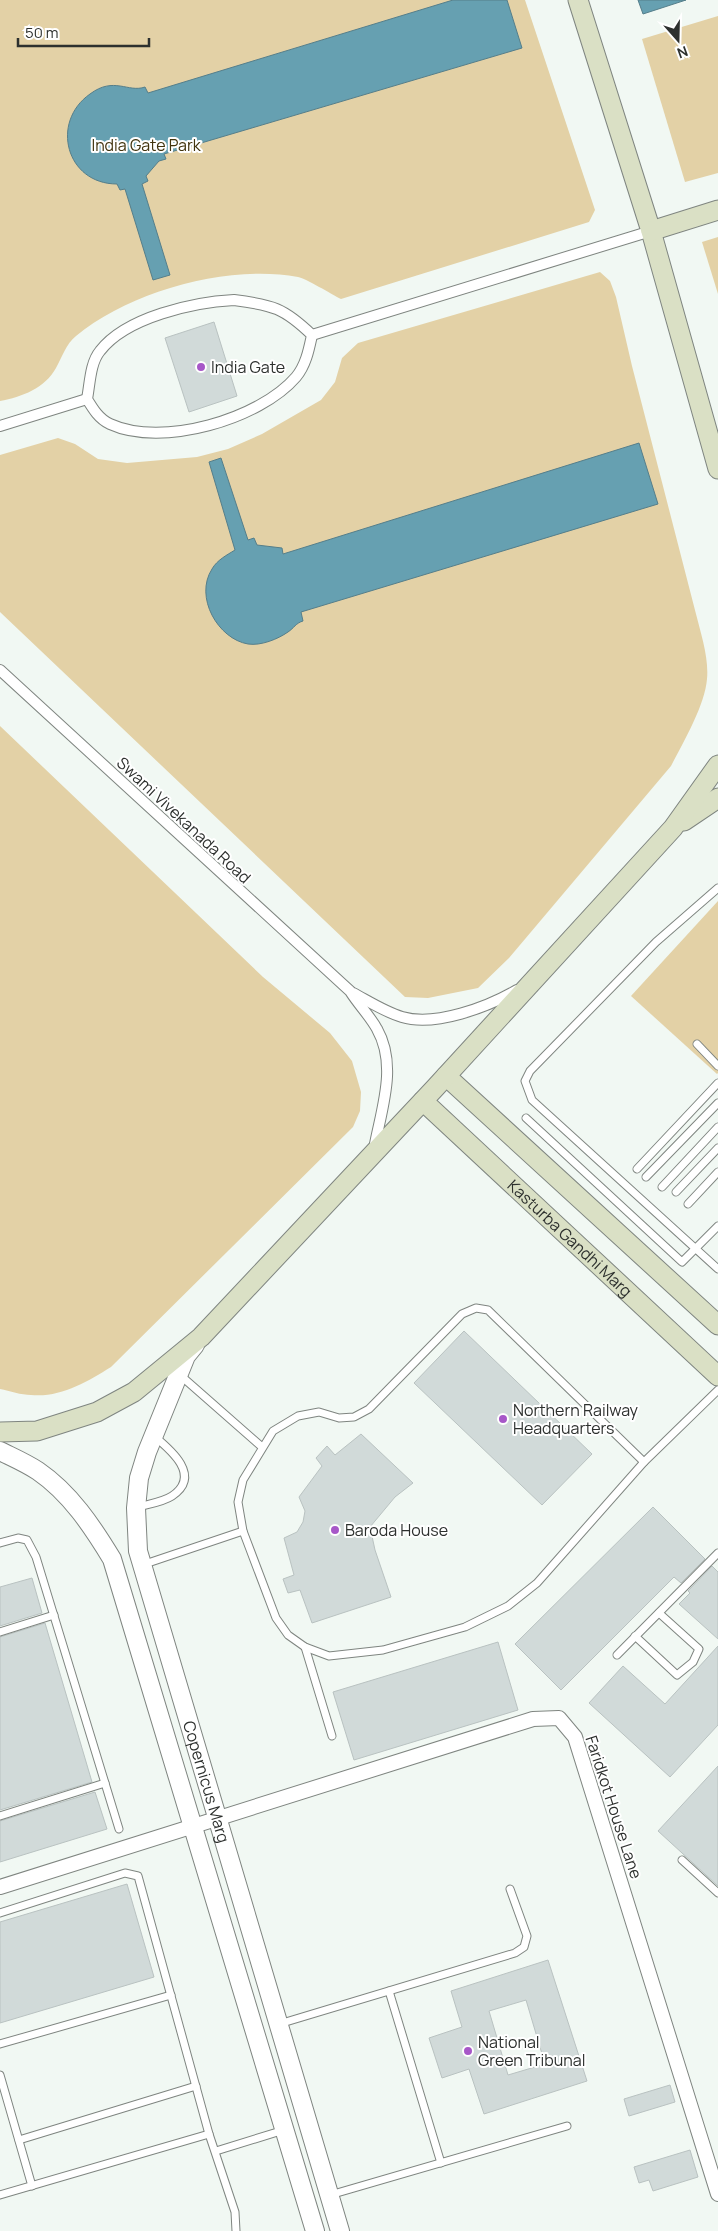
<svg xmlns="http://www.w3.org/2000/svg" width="718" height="2231" font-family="Manrope,sans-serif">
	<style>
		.green { fill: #e3d1a6 }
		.water { fill: #66a0b1; stroke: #557e8a }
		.building { fill: #d1dad9; stroke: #b9c2c1; fill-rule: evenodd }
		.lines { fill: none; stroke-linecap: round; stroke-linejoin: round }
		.service-casing { stroke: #7f8580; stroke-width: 9 }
		.pedestrian-casing { stroke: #7f8580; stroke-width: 12 }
		.minor-casing { stroke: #7f8580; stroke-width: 16 }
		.tertiary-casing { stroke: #7f8580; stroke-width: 20 }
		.secondary-casing { stroke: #7f8580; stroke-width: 21 }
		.service { stroke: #fff; stroke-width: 7 }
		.pedestrian { stroke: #fff; stroke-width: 10 }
		.minor { stroke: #fff; stroke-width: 14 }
		.tertiary { stroke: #fff; stroke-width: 18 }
		.secondary { stroke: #dae0c5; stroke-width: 19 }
		.poi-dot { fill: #a757c8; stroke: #fff; stroke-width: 2 }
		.labels { text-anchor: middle; stroke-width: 4; stroke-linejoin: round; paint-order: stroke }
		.park-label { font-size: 16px; fill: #41330d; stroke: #fff }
		.poi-label { font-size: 16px; fill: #2d302e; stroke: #fff; text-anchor: start }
		.street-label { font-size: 16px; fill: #2d302e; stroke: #fff }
	</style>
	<rect width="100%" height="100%" fill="#f1f8f3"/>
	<g class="green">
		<path d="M0,0H525L595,210L589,222L341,299C331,294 307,279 298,277C228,264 131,291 76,336C66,344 62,357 56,368C45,388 22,397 0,401Z"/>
		<path d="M718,16V173L685,182L642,39Z"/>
		<path d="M718,237V294L702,242Z"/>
		<path d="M600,272L610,281L616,297L632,366L696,614C701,634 709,658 707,679C705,705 683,743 671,766L509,958L478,988L428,998L405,997L0,612V455L58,438L75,444L98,459L127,463L197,457L228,449L262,434L321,400L335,382L342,358L358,343Z"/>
		<path d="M0,726L263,977L330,1033L352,1061L361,1092L360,1111L353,1127L111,1367C87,1382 60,1398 31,1395C21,1395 10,1391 0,1389Z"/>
		<path d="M718,901V1073L717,1074L631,996Z"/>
	</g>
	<g class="water">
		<path d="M453,0H507L522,48L164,154L166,159L159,161L146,176L148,181L142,184L170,275L153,280L125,189L120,190L117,184C66,184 50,122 90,94C114,76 128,93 145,87L148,93Z"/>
		<path d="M638,0H686L643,14Z"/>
		<path d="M639,443L658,504L301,612L303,621C296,623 294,628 288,632C278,639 261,646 248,644C218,639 194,597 212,569C217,560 227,555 235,550L209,462L221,458L248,540L254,538L257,545L282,548L283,554Z"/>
	</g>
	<g class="building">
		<path d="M214,322L237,396L189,412L165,338Z"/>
		<path d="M464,1331L592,1454L542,1505L414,1383Z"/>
		<path d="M361,1434L413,1483L395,1497L370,1527L375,1550L391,1597L312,1623L300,1590L288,1593L283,1579L294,1575L284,1538L297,1532L303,1522L305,1511L299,1497L322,1466L316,1458L327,1446L335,1455Z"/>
		<path d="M653,1507L705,1559L681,1583L674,1577L561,1690L515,1644Z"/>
		<path d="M712,1566L718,1572V1639L679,1604L690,1593L688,1591Z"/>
		<path d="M32,1578L42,1613L0,1626V1587Z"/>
		<path d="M45,1623L92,1782L0,1810V1637Z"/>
		<path d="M498,1642L518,1710L354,1760L333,1692Z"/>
		<path d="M718,1646V1725L670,1777L589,1703L623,1666L665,1704Z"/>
		<path d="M718,1766V1886L658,1831Z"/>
		<path d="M95,1792L107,1829L0,1862V1821Z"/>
		<path d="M127,1884L154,1977L0,2023V1922Z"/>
		<path d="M548,1960L587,2081L484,2114L469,2069L442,2078L429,2038L462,2027L451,1991ZM526,2000L545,2064L508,2075L489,2011Z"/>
		<path d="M670,2085L675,2102L629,2116L624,2099Z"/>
		<path d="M690,2150L698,2177L653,2191L649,2180L639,2183L634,2167Z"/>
	</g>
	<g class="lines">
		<defs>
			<g id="service">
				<path d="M718,888L656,942L530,1071L525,1081L532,1100L718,1269"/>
				<path d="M697,1044L718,1066"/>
				<path d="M526,1118L682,1262L718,1226"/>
				<path d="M637,1169L718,1083"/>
				<path d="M646,1177L718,1103"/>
				<path d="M662,1187L718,1127"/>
				<path d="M676,1192L718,1148"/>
				<path d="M688,1204L718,1172"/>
				<path d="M476,1308L488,1310L644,1462L537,1583L508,1606L465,1627L383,1650L329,1656L305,1647L288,1635L276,1618L243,1531L238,1502L243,1480L273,1431L298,1416L319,1412L339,1418L354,1417L369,1409L462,1314Z"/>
				<path d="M180,1375L262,1447"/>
				<path d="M644,1462L718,1390"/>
				<path d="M138,1507C149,1504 163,1502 172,1496C202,1476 171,1450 154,1436"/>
				<path d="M0,1543L18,1538L27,1540L36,1557L119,1829"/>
				<path d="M142,1565L243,1531"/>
				<path d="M0,1632L54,1615"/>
				<path d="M635,1636L677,1675L693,1662L699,1649L659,1613"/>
				<path d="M305,1647L332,1736"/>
				<path d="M617,1655L718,1553"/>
				<path d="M0,1816L105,1783"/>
				<path d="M682,1860L718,1893"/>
				<path d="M0,1913L125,1873L138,1876L209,2134"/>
				<path d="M389,1991L441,2163"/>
				<path d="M279,2024L515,1953L524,1947L527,1936L510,1889"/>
				<path d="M0,2044L171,1995"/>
				<path d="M0,2075L32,2186"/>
				<path d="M19,2140L196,2086"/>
				<path d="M216,2151L284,2130"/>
				<path d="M0,2195L209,2134L235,2212L236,2231"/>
				<path d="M330,2195L567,2126"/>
			</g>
			<g id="pedestrian">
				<path d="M234,300C273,305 284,308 312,335C309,349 306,365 296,377C260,419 162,448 110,424C99,419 93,409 87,399C90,384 90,363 100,351C126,317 194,302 234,300Z"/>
				<path d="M312,335L651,231"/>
				<path d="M0,426L87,399"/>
				<path d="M0,670L350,991C358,1004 370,1016 377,1029C398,1066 381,1110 374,1149"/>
				<path d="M353,993C368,1001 385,1012 402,1017C435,1027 488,1007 517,990"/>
			</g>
			<path id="minor" d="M0,1887L533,1719L559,1718L575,1737L718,2194"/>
			<g id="tertiary">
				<path id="s1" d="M195,1345L186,1356L147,1452L139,1478L136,1508L138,1551L340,2231"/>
				<path d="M0,1451C12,1457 26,1463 38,1471C70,1493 92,1526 112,1559L315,2231"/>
			</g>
			<g id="secondary">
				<path d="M578,0L651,231L718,469"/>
				<path d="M651,231L718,210"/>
				<path d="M684,821L718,798"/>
				<path d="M446,1076L718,1325"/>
				<path id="s2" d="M423,1101L718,1376"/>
				<path d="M0,1432L37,1431L97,1412L134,1392L201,1337L435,1088L673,828L718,765"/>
			</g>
		</defs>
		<use href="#service" class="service-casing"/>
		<use href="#pedestrian" class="pedestrian-casing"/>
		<use href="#minor" class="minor-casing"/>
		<use href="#tertiary" class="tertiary-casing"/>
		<use href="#secondary" class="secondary-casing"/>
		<use href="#service" class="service"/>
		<use href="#pedestrian" class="pedestrian"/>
		<use href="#minor" class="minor"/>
		<use href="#tertiary" class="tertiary"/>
		<use href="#secondary" class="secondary"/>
	</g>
	<g class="poi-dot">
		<circle cx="201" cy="367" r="5"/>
		<circle cx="503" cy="1419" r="5"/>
		<circle cx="335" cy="1530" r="5"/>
		<circle cx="468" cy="2051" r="5"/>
	</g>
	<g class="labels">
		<g class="park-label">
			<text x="146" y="151">India Gate Park</text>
		</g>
		<g class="poi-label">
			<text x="211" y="373">India Gate</text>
			<text x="513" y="1416">Northern Railway<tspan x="513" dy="18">Headquarters</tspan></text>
			<text x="345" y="1536">Baroda House</text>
			<text x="478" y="2048">National<tspan x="478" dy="18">Green Tribunal</tspan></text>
		</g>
		<g class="street-label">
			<text transform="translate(184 820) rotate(43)" y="6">Swami Vivekanada Road</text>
			<text dy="6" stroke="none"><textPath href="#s2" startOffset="201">Kasturba Gandhi Marg</textPath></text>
			<text dy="6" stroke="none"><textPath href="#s1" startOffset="459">Copernicus Marg</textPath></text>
			<text transform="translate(614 1807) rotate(72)" y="6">Faridkot House Lane</text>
		</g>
	</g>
	<g transform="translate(678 40) rotate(160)" stroke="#ffffff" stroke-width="4" paint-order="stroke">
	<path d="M0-4L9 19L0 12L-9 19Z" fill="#2d302e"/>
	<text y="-8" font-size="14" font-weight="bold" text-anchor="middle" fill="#2d302e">N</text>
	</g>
	<path d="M18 38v8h131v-8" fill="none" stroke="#2d302e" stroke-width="2.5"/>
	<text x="25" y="38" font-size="15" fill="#2d302e" stroke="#ffffff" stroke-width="4" paint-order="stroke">50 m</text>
</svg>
